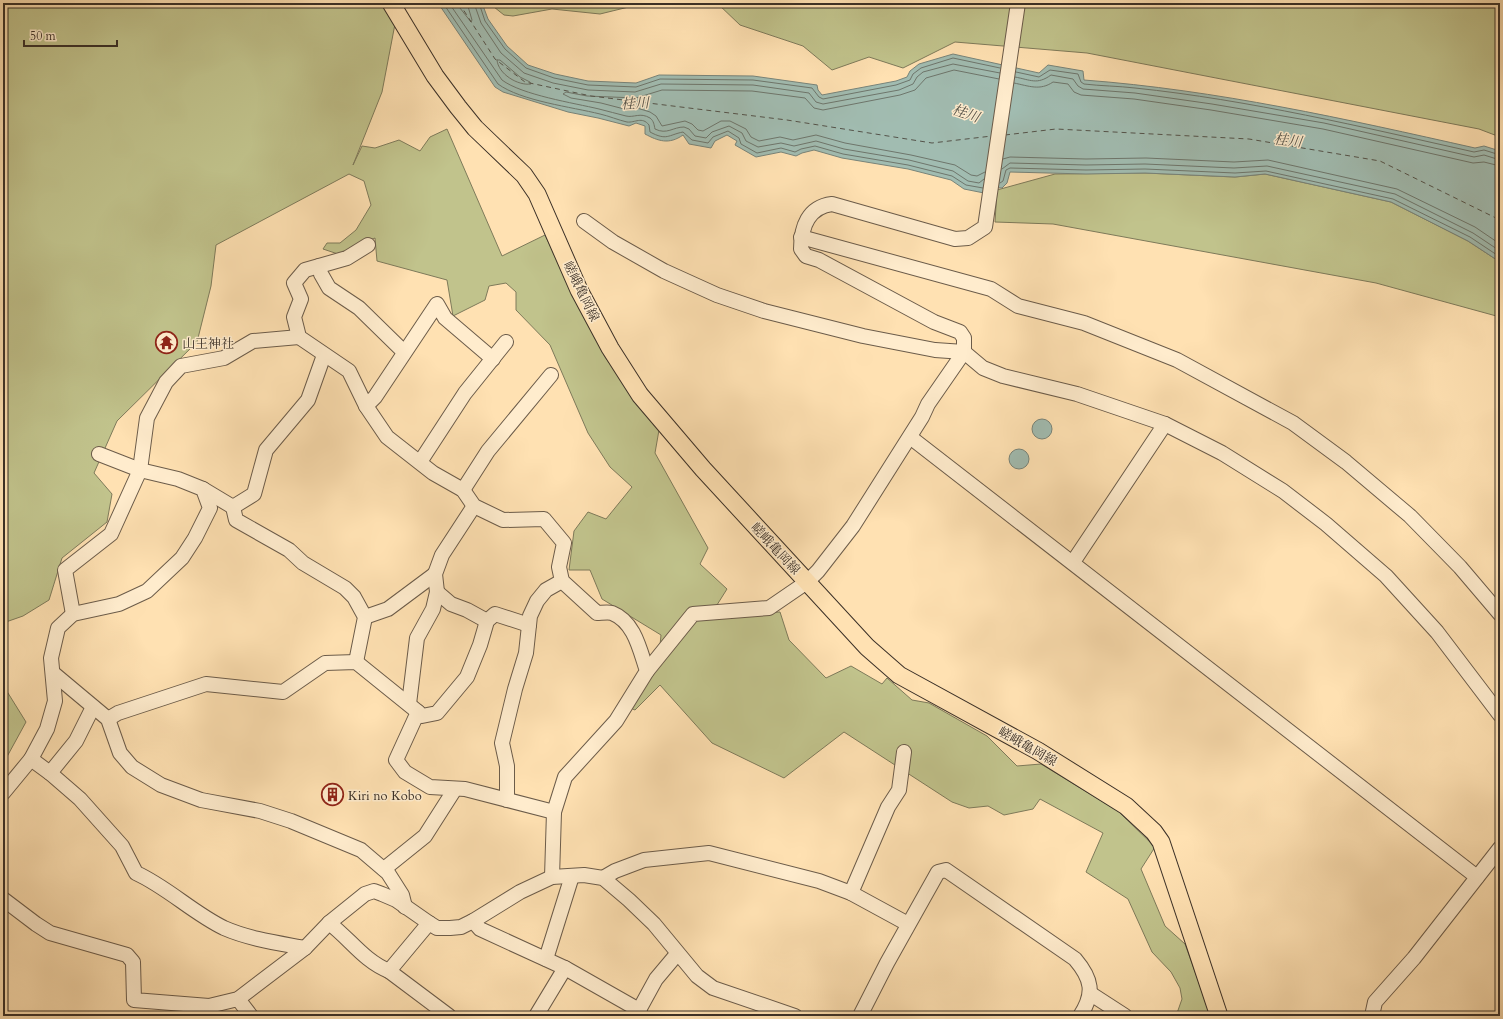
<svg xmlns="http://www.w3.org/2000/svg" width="1503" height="1019" font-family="Cardo,'Noto Serif JP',serif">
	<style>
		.green { fill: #c1c38c; stroke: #7e7a5a }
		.water { fill: #a1bcb1; stroke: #78847a }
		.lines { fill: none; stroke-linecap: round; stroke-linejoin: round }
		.shore { stroke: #6e766c; stroke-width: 1 }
		.ferry { stroke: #54534a; stroke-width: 1; stroke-dasharray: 5 4; stroke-linecap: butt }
		.minor-casing { stroke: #6c5c4a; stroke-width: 16 }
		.major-casing { stroke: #3b3027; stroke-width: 19 }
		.minor { stroke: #ffeccd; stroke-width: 14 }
		.major { stroke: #ffe1b2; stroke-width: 17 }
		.labels { text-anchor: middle; stroke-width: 3; stroke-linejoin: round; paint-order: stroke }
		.street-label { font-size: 13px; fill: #3b3027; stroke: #ffeccd }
		.poi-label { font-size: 13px; fill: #3b3027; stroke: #ffeccd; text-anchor: start }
		.water-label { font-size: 14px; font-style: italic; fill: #54534a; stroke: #ffeccd }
	</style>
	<rect width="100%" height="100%" fill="#ffe1b2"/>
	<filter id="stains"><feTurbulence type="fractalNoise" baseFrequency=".005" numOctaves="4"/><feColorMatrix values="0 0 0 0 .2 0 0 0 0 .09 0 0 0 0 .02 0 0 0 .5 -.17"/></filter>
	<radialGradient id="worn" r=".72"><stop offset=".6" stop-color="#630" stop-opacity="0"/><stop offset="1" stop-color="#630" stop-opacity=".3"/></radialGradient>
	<g class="green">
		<path d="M3,3H399L382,92L353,165L362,146L375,148L399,140L420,151L430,137L447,129L502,256L545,235L605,357L659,430L655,453L708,548L700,564L727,589L710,616L780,612L789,640L826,678L851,666L882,684L887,678L912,700L929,703L987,736L1017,766L1041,764L1118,811L1155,847L1141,869L1165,926L1185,944L1211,1016H1176L1182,999L1180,988L1171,972L1152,952L1128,899L1086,872L1103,833L1040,799L1033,809L1004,815L988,806L969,808L952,802L844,732L784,778L712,743L660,685L635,710L628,707L658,666L661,635L602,599L590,570H569L574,531L588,512L606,519L632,487L610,467L588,433L550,345L516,310V292L506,283L489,286L485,300L453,316L447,280L377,261L375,238L338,254L323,249L327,243H340L356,230L371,205L364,181L349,174L216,245L211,286L197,342L117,421L94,473L112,494L107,522L62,558L49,600L23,616L3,623Z"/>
		<path d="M489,3H645L600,14L552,9L513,16L504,15Z"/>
		<path d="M717,3H1500V137L1479,129L1087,53L955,42L903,68L869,57L832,70L803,46L740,25Z"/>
		<path d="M1145,173L1235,177L1265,174L1391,202L1468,241L1500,262V317L1376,283L1053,224L995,222L997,190L1055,174Z"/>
		<path d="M3,685L26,722L3,764Z"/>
	</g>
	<g class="water">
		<path d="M438,3H482L488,19L507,46L528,65L555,74L588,81L636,83L659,75L753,76L817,85L818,90L822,95L896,81L907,77L910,71L919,64L953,54L1039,73L1048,65L1083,71L1084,80C1217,90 1346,119 1475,148L1484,146L1500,151V262L1468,241L1391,202L1265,174L1235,177L1145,173L1086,174L1010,172L1007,183L1002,188L988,187L984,193L964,189L951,180L908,169L842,158L814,150L802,153L796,156L781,152L756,157L735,145L737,141L727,135L715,141L711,148L689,144L683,135C669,145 658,141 645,134V126L636,123L629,126L598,118L568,112L503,92L495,87Z"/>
		<circle cx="1042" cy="429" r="10"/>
		<circle cx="1019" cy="459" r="10"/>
	</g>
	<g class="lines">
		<g class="shore">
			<path d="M443,3L498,84C521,101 572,107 600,114C609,116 618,120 627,122C635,123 642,116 649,125L650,132C667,141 668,135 683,132L692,140L708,143L713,137L728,131L739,138L741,144L757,153L781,148L795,152L801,149L815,146L843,154L908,165L952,176L966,185L983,188"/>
			<path d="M449,3L502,80C522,95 574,103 599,109C608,111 617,114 626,116C634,118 640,112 650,118C654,121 654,125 655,129C667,135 673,127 684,127L689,129L695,136L706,138L712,132L729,126L742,133L746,141L758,147L781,143L794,146L816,141L844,149L909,160L953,171L968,181L979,183L984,179"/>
			<path d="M456,3L471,22L472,20L467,3"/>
			<path d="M474,3L481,23L501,53L524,73L553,83L588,90L635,92L661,84L753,85L809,93L816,102L823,104L899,90L913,84L917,77L923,72L953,64L1000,73"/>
			<path d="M479,3L485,21L505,49L526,68L554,78L588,85L636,87L660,79L753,80L812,88L819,97L823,99L896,85L910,80L913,74L921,68L953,58L1000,68"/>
			<path d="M497,60H500L520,77L530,82L531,84C518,86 498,74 497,60Z"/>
			<path d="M1016,72L1039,77L1050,70L1078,74L1081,82L1084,84C1101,86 1118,86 1135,88C1250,100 1362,127 1474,152L1484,150L1500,155"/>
			<path d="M1015,77C1031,80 1037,85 1051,75L1073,79L1078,86L1083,89L1135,93L1212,104L1324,123L1474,157L1484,155L1500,160"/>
			<path d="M1014,83C1029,86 1040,91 1053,82L1068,84L1074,92L1081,95L1134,99L1211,110L1323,129L1473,163L1484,162L1500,166"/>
			<path d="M1003,159L1010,157L1086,159L1146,158L1234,162L1268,160L1397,189L1475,227L1500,244"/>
			<path d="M1002,169L1010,163L1086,165L1145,164L1234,168L1267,166L1395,194L1473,233L1500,251"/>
			<path d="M985,172L977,176L971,175L955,165L911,155L845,143L816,135L793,140L780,137L759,141L751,137L746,129L730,121H721L703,131L698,130L692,124L685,121L662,126L656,116L650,112L637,108L628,110L601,103L571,98L563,94L566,92L587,96L636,98L662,90L752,91L805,98L814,108L823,110L900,95L915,90L926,78L954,70L999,79"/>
			<path d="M1000,183L1003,181L1006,170L1010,168L1086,170L1145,169L1235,173L1266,171L1393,199L1470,237L1500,257"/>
		</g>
		<g class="ferry">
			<path d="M459,3L495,59L525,82L591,96L787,120L932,143L992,136"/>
			<path d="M1005,135L1056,129L1249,139L1380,161L1500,220"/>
		</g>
		<defs>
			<g id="minor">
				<path d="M584,221L613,242L664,271L717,295L764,311L863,336L935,350L964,352L983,368L1003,376L1077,394L1165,424L1222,453L1283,491L1326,524L1386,576L1437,632L1500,715"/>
				<path d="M801,237L991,289L1018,306L1084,323L1177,360L1293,423L1346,462L1410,516L1460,567L1500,614"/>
				<path d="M368,245L347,258L305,270L294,283L301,299L294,317L299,337L349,371L366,406L387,437L433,473L463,490L474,506L503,520L544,519L564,543L559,567L562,581L597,613C601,613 608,612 612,613C635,622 640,651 647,671L616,721L565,777L554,812L552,877"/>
				<path d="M319,266L321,274L329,288L359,308L404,352"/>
				<path d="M366,406L375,397L437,304L445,318L493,359"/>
				<path d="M910,437L1477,877"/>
				<path d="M420,462L465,393L506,342"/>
				<path d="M203,489L233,507L254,494L266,450L308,400L324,355"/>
				<path d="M463,490L488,451L551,375"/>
				<path d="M233,507L236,520L289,550L303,563L345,588L354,597L365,617L356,662"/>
				<path d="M1073,562L1165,424"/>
				<path d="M437,592L451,604L467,610L487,621"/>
				<path d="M73,614L65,570L111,534L140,470L147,418L166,382L181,366L224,358L253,341L299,337"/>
				<path d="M365,617L388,609L435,574"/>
				<path d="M647,671L693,614L769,608L807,582L818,571L853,526L922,417L928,404L964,352V338L960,332L934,322L819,260L806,256L801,249C801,227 808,207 832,204L955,239L968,238L985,227L1018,3"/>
				<path d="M53,673L108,719L120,753L132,767L161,785L201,800L260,811L291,821L361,850L388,873L402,895L405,907"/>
				<path d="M409,704L417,638L433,609L437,592L435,574L442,555L474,506"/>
				<path d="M418,712L422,716L437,713L467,677L480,645L487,621L495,614L529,625"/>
				<path d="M108,719L118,713L206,684L283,692L325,663L356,662L418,712L396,760L405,772L430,787L465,789L554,812"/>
				<path d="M31,759L50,773L80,799L122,846L136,873C167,887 193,913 224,928C249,939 278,943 305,948"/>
				<path d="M50,773L76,741L93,707"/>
				<path d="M3,793L31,759L47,729L55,701L51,658L58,628L73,614L119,604L147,591L182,558L195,538L210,508L203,489L178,479L140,470L99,454"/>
				<path d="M507,800V766L502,743L515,689L526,653L530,616L537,601L546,590L562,581"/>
				<path d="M384,869L425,836L455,789"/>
				<path d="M603,878L615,871L644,860L709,853L819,881L851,893L908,924"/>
				<path d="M851,893L888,807L899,790L904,752"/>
				<path d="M3,899L36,924L50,933L127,955L133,962L134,1000L209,1006L238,999L305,948L329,923L365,894L374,891L382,894L396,900L429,923L437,928H450L461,927L473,921L520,892L552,877L584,875L603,878L629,900L654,924L697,976L713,988L795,1016"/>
				<path d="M473,921L480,929L565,968L639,1010L641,1016"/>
				<path d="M329,923C350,939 364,961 389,971"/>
				<path d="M429,923L389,971L449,1016"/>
				<path d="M546,959L572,876"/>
				<path d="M1091,994L1125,1016"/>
				<path d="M238,999L251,1016"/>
				<path d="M639,1010L656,979L677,954"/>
				<path d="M536,1016L565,968"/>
				<path d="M860,1016L887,963L938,872L946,870L1075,959C1092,979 1095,993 1080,1016"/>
				<path d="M1372,1016L1375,1002L1414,958L1500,848"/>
			</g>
			<path id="major" d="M391,3L435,76L458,107L475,128L524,175L537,194L579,290L610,348L640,395L703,469L867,647L899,675L1038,751L1126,806L1154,832L1161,842L1219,1016"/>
		</defs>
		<use href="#minor" class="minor-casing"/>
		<use href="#major" class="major-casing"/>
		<use href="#minor" class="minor"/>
		<use href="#major" class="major"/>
	</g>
	<defs>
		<symbol id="temple-ring" viewBox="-11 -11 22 22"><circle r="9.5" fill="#ffeccd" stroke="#8f2418" stroke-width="1.5"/><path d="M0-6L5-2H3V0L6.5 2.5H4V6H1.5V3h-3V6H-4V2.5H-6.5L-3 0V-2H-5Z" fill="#8f2418"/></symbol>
		<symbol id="building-ring" viewBox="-11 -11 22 22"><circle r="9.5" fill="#ffeccd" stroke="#8f2418" stroke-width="1.5"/><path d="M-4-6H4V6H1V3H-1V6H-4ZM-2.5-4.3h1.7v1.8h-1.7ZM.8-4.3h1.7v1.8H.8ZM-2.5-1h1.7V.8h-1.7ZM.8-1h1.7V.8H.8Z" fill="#8f2418"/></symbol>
	</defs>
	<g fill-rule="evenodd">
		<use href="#temple-ring" x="154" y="330" width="25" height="25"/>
		<use href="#building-ring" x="320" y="782" width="25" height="25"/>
	</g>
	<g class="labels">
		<g class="street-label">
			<text transform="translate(582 291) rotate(64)" y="5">嵯峨亀岡線</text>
			<text transform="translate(776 548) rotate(47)" y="5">嵯峨亀岡線</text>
			<text transform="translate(1028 746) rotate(30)" y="5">嵯峨亀岡線</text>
		</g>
		<g class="poi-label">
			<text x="182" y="348">山王神社</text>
			<text x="348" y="800">Kiri no Kobo</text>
		</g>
		<g class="water-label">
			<text transform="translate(635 103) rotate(-3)" y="5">桂川</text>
			<text transform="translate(966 113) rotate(19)" y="5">桂川</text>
			<text transform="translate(1288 140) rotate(7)" y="5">桂川</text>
		</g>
	</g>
	<rect width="1503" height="1019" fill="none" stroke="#ffe1b2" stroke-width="16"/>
	<rect x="4" y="4" width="1495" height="1011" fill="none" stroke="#3b3027" stroke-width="2"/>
	<rect x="8" y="8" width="1487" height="1003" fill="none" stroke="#3b3027"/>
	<path d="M24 40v6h93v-6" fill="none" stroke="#3b3027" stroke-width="2"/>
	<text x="30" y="40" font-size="12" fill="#3b3027" stroke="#ffeccd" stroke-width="3" paint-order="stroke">50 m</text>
	<rect width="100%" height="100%" filter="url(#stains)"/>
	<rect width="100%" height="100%" fill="url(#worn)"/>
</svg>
